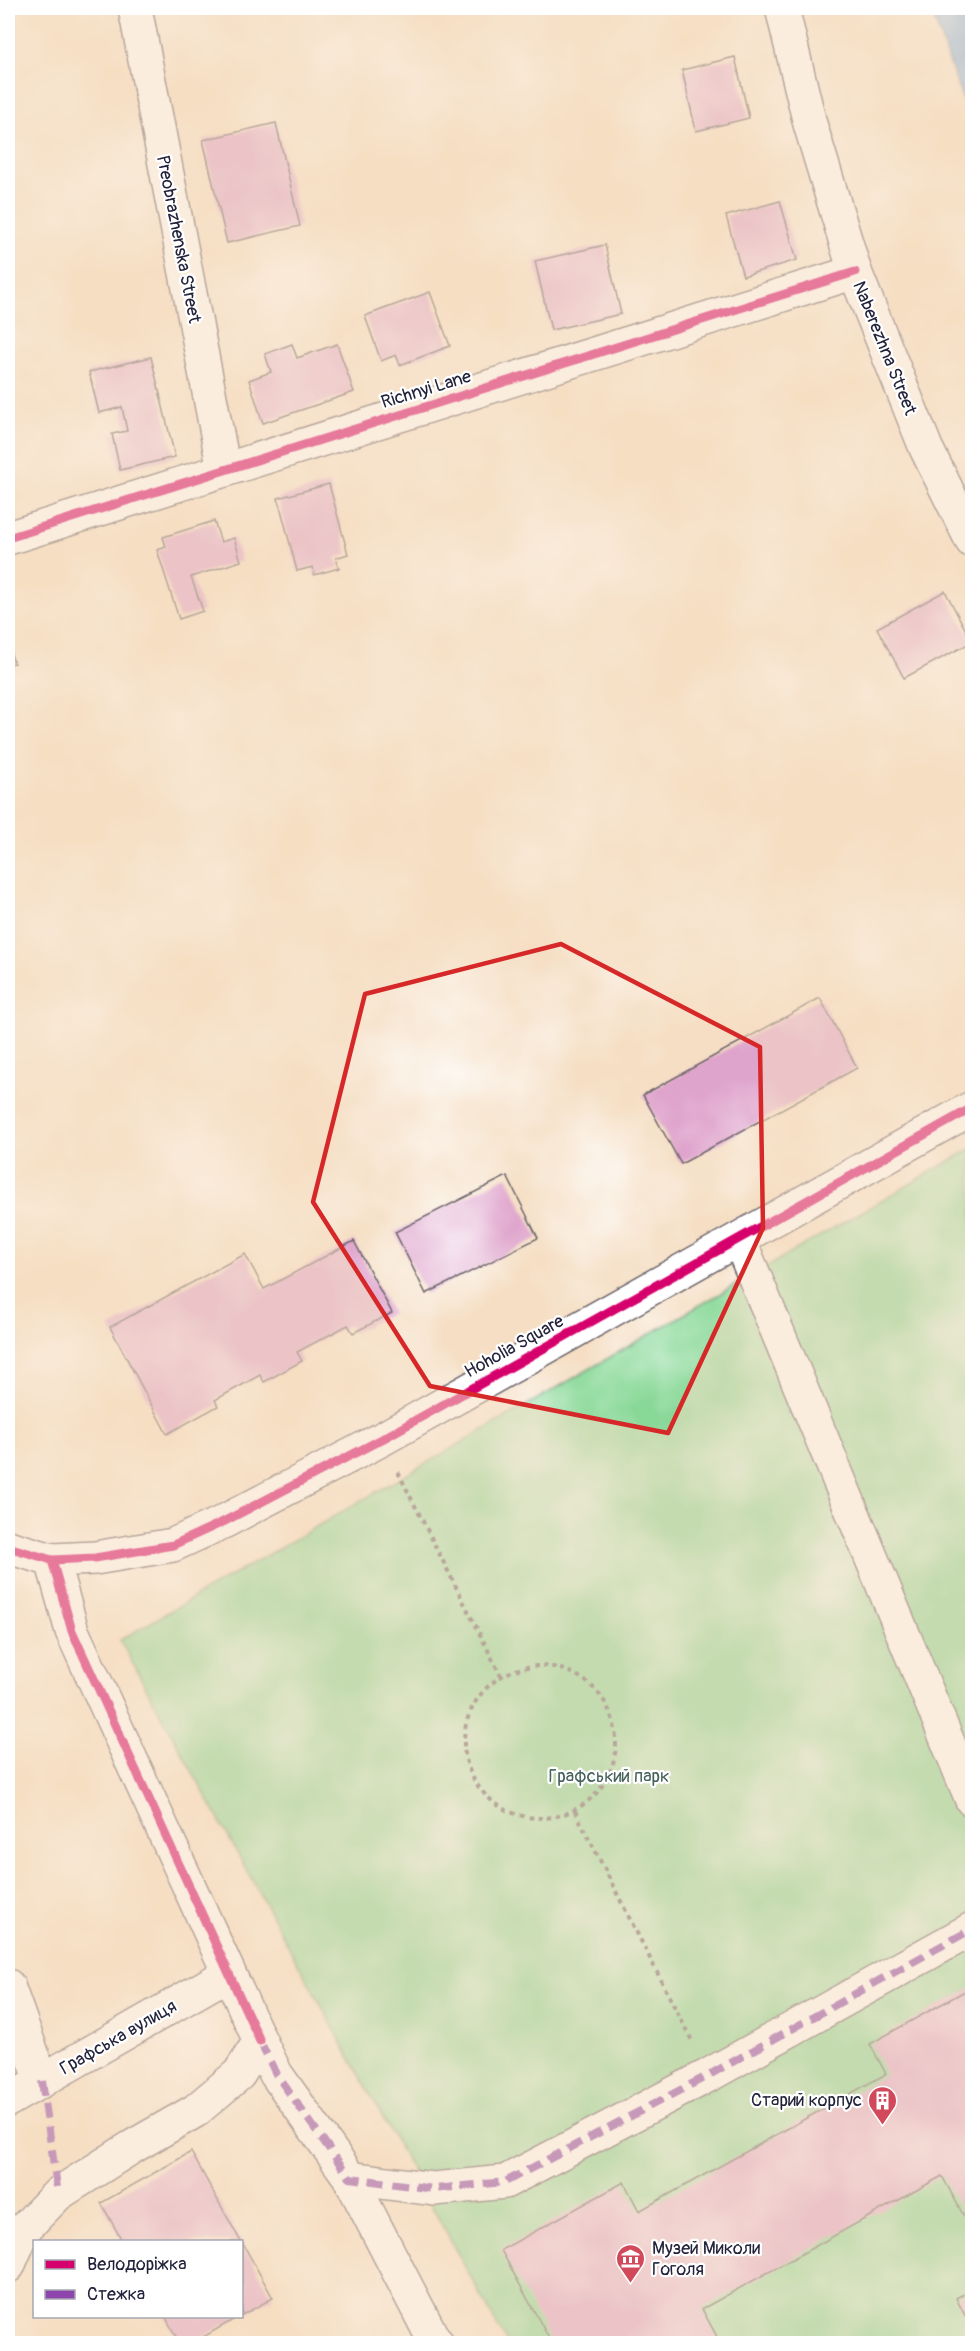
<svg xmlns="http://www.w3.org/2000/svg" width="980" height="2351" font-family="Pangolin,sans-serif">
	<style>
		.green { fill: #88d897; stroke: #557d69; stroke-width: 1.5 }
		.water { fill: #6fa5dc; stroke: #48648c; stroke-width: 1.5 }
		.building { fill: #dfa4cc }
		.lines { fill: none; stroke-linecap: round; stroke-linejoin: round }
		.minor-casing { stroke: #6c646b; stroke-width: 36 }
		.path { stroke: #6c646b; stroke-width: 4; stroke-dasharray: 4.5 4.5; stroke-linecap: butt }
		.minor { stroke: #fff; stroke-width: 33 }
		.quiet { stroke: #8e44ad; stroke-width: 8; stroke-dasharray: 15 8; stroke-linecap: butt }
		.cycleway-casing { stroke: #fff; stroke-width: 13 }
		.cycleway { stroke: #d6006c; stroke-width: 9 }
		.marked { fill: none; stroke: #d62828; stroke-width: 4.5; stroke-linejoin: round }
		.labels { text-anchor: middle; stroke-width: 4.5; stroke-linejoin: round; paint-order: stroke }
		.street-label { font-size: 18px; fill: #22223b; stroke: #fff }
		.park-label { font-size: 18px; fill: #46625b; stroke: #fff }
		.poi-label { font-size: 18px; fill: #22223b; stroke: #fff; text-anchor: end }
	</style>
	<rect width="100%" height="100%" fill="#fff"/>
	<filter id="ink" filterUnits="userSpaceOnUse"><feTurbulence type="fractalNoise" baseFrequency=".0167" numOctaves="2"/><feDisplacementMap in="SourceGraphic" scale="12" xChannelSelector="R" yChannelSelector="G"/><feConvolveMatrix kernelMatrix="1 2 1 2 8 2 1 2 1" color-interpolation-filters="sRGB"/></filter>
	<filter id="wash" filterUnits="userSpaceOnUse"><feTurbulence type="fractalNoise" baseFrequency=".008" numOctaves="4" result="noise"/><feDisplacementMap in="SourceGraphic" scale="24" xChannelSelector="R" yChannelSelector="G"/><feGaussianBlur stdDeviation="1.35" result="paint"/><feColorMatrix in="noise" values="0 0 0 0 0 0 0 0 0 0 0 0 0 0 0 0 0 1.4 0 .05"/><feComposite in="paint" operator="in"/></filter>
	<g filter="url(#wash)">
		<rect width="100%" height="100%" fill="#f5dec3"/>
		<path class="green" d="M972,1148V2343H507L120,1640Z"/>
		<path class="water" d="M930,8H972V125Z"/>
		<g id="blocks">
			<g class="building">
				<path d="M735,57L749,118L696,131L682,70Z"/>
				<path d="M276,123L300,226L227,243L203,140Z"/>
				<path d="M780,201L797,260L743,276L726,216Z"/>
				<path d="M605,245L621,314L551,330L535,261Z"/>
				<path d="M430,292L450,346L400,365L396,355L381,361L365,316Z"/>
				<path d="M292,344L297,358L337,344L354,392L263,423L249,380L271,372L265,354Z"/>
				<path d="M151,357L175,457L120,470L112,434L127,431L122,407L99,413L89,372Z"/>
				<path d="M329,484L348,554L336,558L339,568L314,575L313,567L297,571L278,498Z"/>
				<path d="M214,521L221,542L234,538L241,561L191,577L203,611L179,619L157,550L166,547L163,537Z"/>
				<path d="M945,591L972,642L904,678L877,628Z"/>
				<path d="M8,645L14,663L8,665Z"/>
				<path d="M820,998L857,1068L681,1164L643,1095Z"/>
				<path d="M507,1176L538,1238L426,1294L395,1232Z"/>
				<path d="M354,1241L392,1313L353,1333L348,1325L297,1352L302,1361L264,1382L260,1375L215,1400L218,1406L167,1434L110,1327L245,1254L264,1289Z"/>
				<path d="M972,1987V2231L942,2176L702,2309L721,2344H552L501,2250L624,2182L639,2211L886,2074L870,2044Z"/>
				<path d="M191,2152L241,2242H123L101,2203Z"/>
				<path d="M242,2242L273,2298L242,2315Z"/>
				<path d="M972,2289V2329L956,2298Z"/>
				<path d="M165,2316H240L191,2344H180Z"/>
			</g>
		</g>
	</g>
	<g filter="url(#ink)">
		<use href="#blocks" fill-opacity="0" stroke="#6c646b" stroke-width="1.5"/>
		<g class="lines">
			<defs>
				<g id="minor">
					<path d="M135,8L224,470"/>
					<path d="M782,8L810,124L855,272L926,448L972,541"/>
					<path d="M8,538L855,272"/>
					<path d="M739,1239L972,1800"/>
					<path d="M8,1547L52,1560L95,1558L173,1545L223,1522L382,1439L972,1108"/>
					<path d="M52,1560L72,1631L260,2041L276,2074L350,2178L434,2189L505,2182L709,2075L972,1929"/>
					<path d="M8,1986L42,2081"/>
					<path d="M8,2100L228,1974"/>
					<path d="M350,2178L436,2344"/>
					<path d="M8,2266L24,2229L58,2194L132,2147L195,2111L239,2074L260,2041"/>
				</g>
			</defs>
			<use href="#minor" class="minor-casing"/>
			<g class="path">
				<path d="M398,1472L501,1676"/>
				<circle cx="540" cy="1742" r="76"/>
				<path d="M575,1811L693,2043"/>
			</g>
			<use href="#minor" class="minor"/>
			<g class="quiet">
				<path d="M260,2041L276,2074L350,2178L434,2189L505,2182L709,2075L972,1929"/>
				<path d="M42,2081L58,2194"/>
			</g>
			<defs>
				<g id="cycleway">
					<path d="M8,538L855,272"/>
					<path d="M8,1547L52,1560L95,1558L173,1545L223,1522L382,1439L972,1108"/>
					<path d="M52,1560L72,1631L260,2041"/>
				</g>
			</defs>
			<use href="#cycleway" class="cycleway-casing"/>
			<use href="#cycleway" class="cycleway"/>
		</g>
	</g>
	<path d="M0 0H980V2351H0ZM561,944L760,1047L763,1228L668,1433L430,1386L313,1202L365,994Z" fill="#f5dec3" fill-opacity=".55" fill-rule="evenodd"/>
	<path class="marked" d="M561,944L760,1047L763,1228L668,1433L430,1386L313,1202L365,994Z"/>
	<defs>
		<symbol id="building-pin" viewBox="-11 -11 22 30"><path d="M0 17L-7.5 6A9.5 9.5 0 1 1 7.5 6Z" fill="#d1495b" stroke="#fff"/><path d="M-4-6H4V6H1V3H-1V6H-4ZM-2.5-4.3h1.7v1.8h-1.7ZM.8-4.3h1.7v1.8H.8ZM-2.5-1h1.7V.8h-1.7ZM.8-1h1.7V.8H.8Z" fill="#fff"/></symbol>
		<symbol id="museum-pin" viewBox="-11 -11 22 30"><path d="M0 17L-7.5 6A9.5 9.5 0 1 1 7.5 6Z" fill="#d1495b" stroke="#fff"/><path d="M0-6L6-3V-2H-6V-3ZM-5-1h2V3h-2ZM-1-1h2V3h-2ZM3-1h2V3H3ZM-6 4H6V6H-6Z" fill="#fff"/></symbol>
	</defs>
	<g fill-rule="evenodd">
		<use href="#building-pin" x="866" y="2084" width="33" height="45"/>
		<use href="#museum-pin" x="614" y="2242" width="33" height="45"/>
	</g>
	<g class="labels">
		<g class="street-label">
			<text transform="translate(179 239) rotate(79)" y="6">Preobrazhenska Street</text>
			<text transform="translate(885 348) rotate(68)" y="6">Naberezhna Street</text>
			<text transform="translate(426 389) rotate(-17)" y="6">Richnyi Lane</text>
			<text transform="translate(514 1346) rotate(-29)" y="6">Hoholia Square</text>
			<text transform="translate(118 2037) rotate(-30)" y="6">Графська вулиця</text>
		</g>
		<g class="park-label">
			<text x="609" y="1782">Графський парк</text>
		</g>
		<g class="poi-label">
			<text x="862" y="2106">Старий корпус</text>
			<text x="652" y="2254" text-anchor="start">Музей Миколи<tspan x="652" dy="21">Гоголя</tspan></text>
		</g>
	</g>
	<rect width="980" height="2351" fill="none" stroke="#fff" stroke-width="30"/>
	<rect x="33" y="2240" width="210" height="78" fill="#ffffff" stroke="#a7a7b1" stroke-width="1.5"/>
	<rect x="45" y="2260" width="30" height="9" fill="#d6006c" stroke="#a7a7b1" stroke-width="1.5"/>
	<text x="87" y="2270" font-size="18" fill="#22223b">Велодоріжка</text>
	<rect x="45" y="2290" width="30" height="9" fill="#8e44ad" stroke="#a7a7b1" stroke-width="1.5"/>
	<text x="87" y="2300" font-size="18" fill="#22223b">Стежка</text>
</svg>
